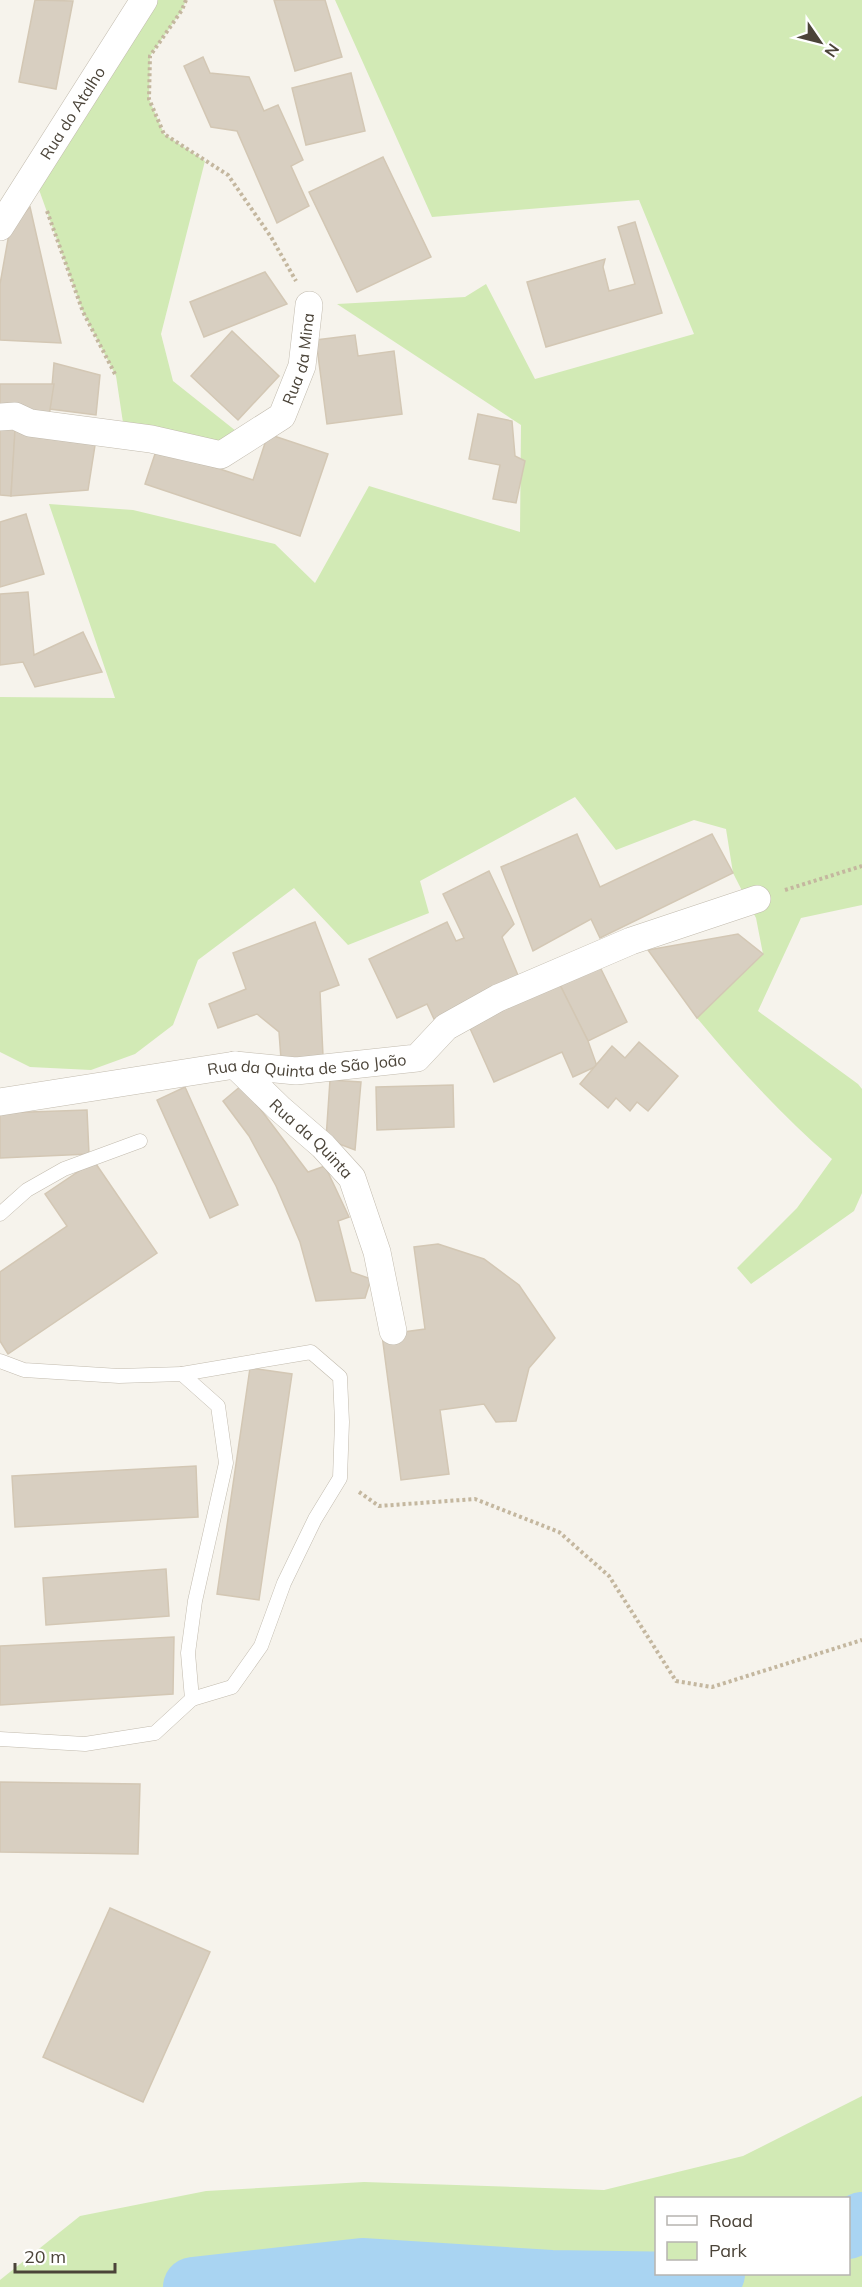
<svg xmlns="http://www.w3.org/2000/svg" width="862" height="2287" font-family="Mulish,sans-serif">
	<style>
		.green { fill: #d2eab5; fill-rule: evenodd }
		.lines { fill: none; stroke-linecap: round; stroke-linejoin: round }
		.river { stroke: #a9d4f2; stroke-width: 60 }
		.building { fill: #d8cfc1; stroke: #d3c7b4; stroke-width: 1.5 }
		.lane-casing { stroke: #c2bbae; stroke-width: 15 }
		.street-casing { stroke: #c2bbae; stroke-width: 28 }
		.path { stroke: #c4b79f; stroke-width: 4; stroke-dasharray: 3 3; stroke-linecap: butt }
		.lane { stroke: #fff; stroke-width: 14 }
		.street { stroke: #fff; stroke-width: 27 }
		.labels { text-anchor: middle; stroke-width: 5; stroke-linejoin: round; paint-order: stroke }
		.street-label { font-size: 16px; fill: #4b4439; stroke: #fff }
	</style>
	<rect width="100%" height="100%" fill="#f6f3ec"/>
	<g class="green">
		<path d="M141,0H186L182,10L150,56L149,99L164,134L205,161L161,334L173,381L246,439L221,455L125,436L116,376L83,312L33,173Z"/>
		<path d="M335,0H862V905L801,918L758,1011L858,1084L862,1089V1193L854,1211L751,1284L737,1268L797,1208L832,1159C782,1115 739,1069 697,1018L763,954L756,918L733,873L726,829L694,820L616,850L575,797L420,881L429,913L348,945L294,888L198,960L173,1025L135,1054L91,1070L30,1067L0,1052V697L115,698L49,504L133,510L275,544L315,583L369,486L520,532L521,425L337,304L465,297L486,284L535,379L694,334L639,200L432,217Z"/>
		<path d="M862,2096V2287H0V2280L80,2216L206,2191L364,2182L604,2190L743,2156ZM656,2198H848V2274H656Z"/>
	</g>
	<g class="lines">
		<g class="river">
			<path d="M848,2229L862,2222"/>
			<path d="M193,2287L362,2268L551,2280L687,2282L715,2274"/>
		</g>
	</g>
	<g class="building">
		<path d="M35,0L73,1L56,89L19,82Z"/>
		<path d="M274,0H325L342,57L295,71Z"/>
		<path d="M203,57L210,73L249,77L264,111L278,105L303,160L291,166L309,206L277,223L237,131L211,127L184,66Z"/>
		<path d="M351,73L365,131L306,145L292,88Z"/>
		<path d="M383,157L431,257L357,292L309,192Z"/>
		<path d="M30,207L61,343L0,340V284L10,228Z"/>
		<path d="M635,222L662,313L546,347L527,282L605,259L603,267L609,291L635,284L618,227Z"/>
		<path d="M265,272L287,304L204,337L190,302Z"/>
		<path d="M232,331L279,376L238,420L191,376Z"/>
		<path d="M355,335L358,356L394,351L402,414L327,424L316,340Z"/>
		<path d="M54,363L100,375L96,415L50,409Z"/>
		<path d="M0,384H54L48,422L0,413Z"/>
		<path d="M478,414L512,421L515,456L525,461L516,503L493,499L500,465L469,459Z"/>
		<path d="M0,420H16L11,496L0,495Z"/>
		<path d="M15,429L96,439L88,490L11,496Z"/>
		<path d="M268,434L328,454L300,536L145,484L157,448L253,480Z"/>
		<path d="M26,514L44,574L0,587V522Z"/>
		<path d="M28,592L34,655L83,632L102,672L35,687L23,662L0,665V594Z"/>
		<path d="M577,834L600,887L712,834L733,873L600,938L591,919L533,951L501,867Z"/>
		<path d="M489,871L514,924L502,937L520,980L434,1019L427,1004L397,1018L369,959L447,922L456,941L464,938L443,894Z"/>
		<path d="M315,922L339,985L320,992L323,1056L281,1059L279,1032L257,1014L218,1028L209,1004L246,989L233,953Z"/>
		<path d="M738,934L763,954L697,1018L648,950Z"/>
		<path d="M598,963L627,1022L588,1041L559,983Z"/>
		<path d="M559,983L588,1041L597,1066L573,1077L562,1052L494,1082L468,1024Z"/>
		<path d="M639,1042L678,1076L648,1111L637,1102L630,1111L616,1098L608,1108L580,1084L612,1046L625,1058Z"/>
		<path d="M330,1080L361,1082L355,1150L326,1139Z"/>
		<path d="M242,1085L308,1172L325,1166L349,1217L338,1221L351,1272L371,1279L365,1298L316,1301L300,1242L276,1186L249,1136L223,1101Z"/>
		<path d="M453,1085L454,1127L377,1130L376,1087Z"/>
		<path d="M185,1087L238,1205L210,1218L157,1100Z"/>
		<path d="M87,1110L89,1154L0,1158V1113Z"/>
		<path d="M94,1161L157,1253L8,1354L0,1341V1272L67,1226L45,1194Z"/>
		<path d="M438,1244L484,1259L519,1285L555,1338L529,1368L516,1421L496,1422L484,1404L440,1410L449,1474L401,1480L382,1335L425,1329L414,1247Z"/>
		<path d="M250,1368L292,1374L259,1600L217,1594Z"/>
		<path d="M196,1466L198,1517L15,1527L12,1476Z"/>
		<path d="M166,1569L169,1616L46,1625L43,1578Z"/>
		<path d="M174,1637L173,1694L0,1705V1646Z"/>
		<path d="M0,1782L140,1784L138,1854L0,1852Z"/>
		<path d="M110,1908L210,1952L143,2102L43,2057Z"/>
	</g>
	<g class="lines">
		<defs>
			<g id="lane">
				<path d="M0,1214L27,1190L64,1169L140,1141"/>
				<path d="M0,1361L24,1370L119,1376L182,1374L218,1406L226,1463L195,1601L188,1653L192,1699L155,1733L85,1744L0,1739"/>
				<path d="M182,1374L311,1352L340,1377L342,1422L340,1478L315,1519L284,1583L261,1646L232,1687L192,1699"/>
			</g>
			<g id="street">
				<path id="s1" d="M0,227L144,0"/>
				<path id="s2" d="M0,417L15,416L30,423L151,439L221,455L282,416L302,366L309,305"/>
				<path id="s3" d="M235,1065L279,1108L323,1146L352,1178L377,1252L393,1331"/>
				<path id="s4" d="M0,1102L235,1065L296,1071L417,1058L446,1027L498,998L631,941L757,899"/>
			</g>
		</defs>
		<use href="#lane" class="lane-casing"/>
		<use href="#street" class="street-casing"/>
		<g class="path">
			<path d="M186,0L182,10L150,56L149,99L164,134L228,175L271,237L296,281"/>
			<path d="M47,211L83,312L116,376"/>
			<path d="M785,890L862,866"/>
			<path d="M359,1492L379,1506L475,1499L559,1532L609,1576L676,1681L712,1687L862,1640"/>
		</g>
		<use href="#lane" class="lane"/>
		<use href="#street" class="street"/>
	</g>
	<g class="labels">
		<g class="street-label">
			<text dy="6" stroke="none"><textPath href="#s1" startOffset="135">Rua do Atalho</textPath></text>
			<text dy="6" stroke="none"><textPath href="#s2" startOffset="358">Rua da Mina</textPath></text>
			<text dy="6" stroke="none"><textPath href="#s4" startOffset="310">Rua da Quinta de São João</textPath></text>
			<text dy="6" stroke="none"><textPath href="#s3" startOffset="106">Rua da Quinta</textPath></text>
		</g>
	</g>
	<rect x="655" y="2197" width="195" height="78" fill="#ffffff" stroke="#b7b4b0" stroke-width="1.5"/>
	<rect x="667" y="2216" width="30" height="9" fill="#ffffff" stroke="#b7b4b0" stroke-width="1.5"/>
	<text x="709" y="2227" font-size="18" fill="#4b4439">Road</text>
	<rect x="667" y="2242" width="30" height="18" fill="#d2eab5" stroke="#b7b4b0" stroke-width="1.5"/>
	<text x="709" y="2257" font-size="18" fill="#4b4439">Park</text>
	<g transform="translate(820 42) rotate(125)" stroke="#ffffff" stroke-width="4.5" paint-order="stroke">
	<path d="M0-4.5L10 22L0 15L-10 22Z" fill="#4b4439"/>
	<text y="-9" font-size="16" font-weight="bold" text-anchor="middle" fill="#4b4439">N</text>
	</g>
	<path d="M15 2263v9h100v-9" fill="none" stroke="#4b4439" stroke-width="3"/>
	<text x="24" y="2263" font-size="18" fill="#4b4439" stroke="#ffffff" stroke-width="4.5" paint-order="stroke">20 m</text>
</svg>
